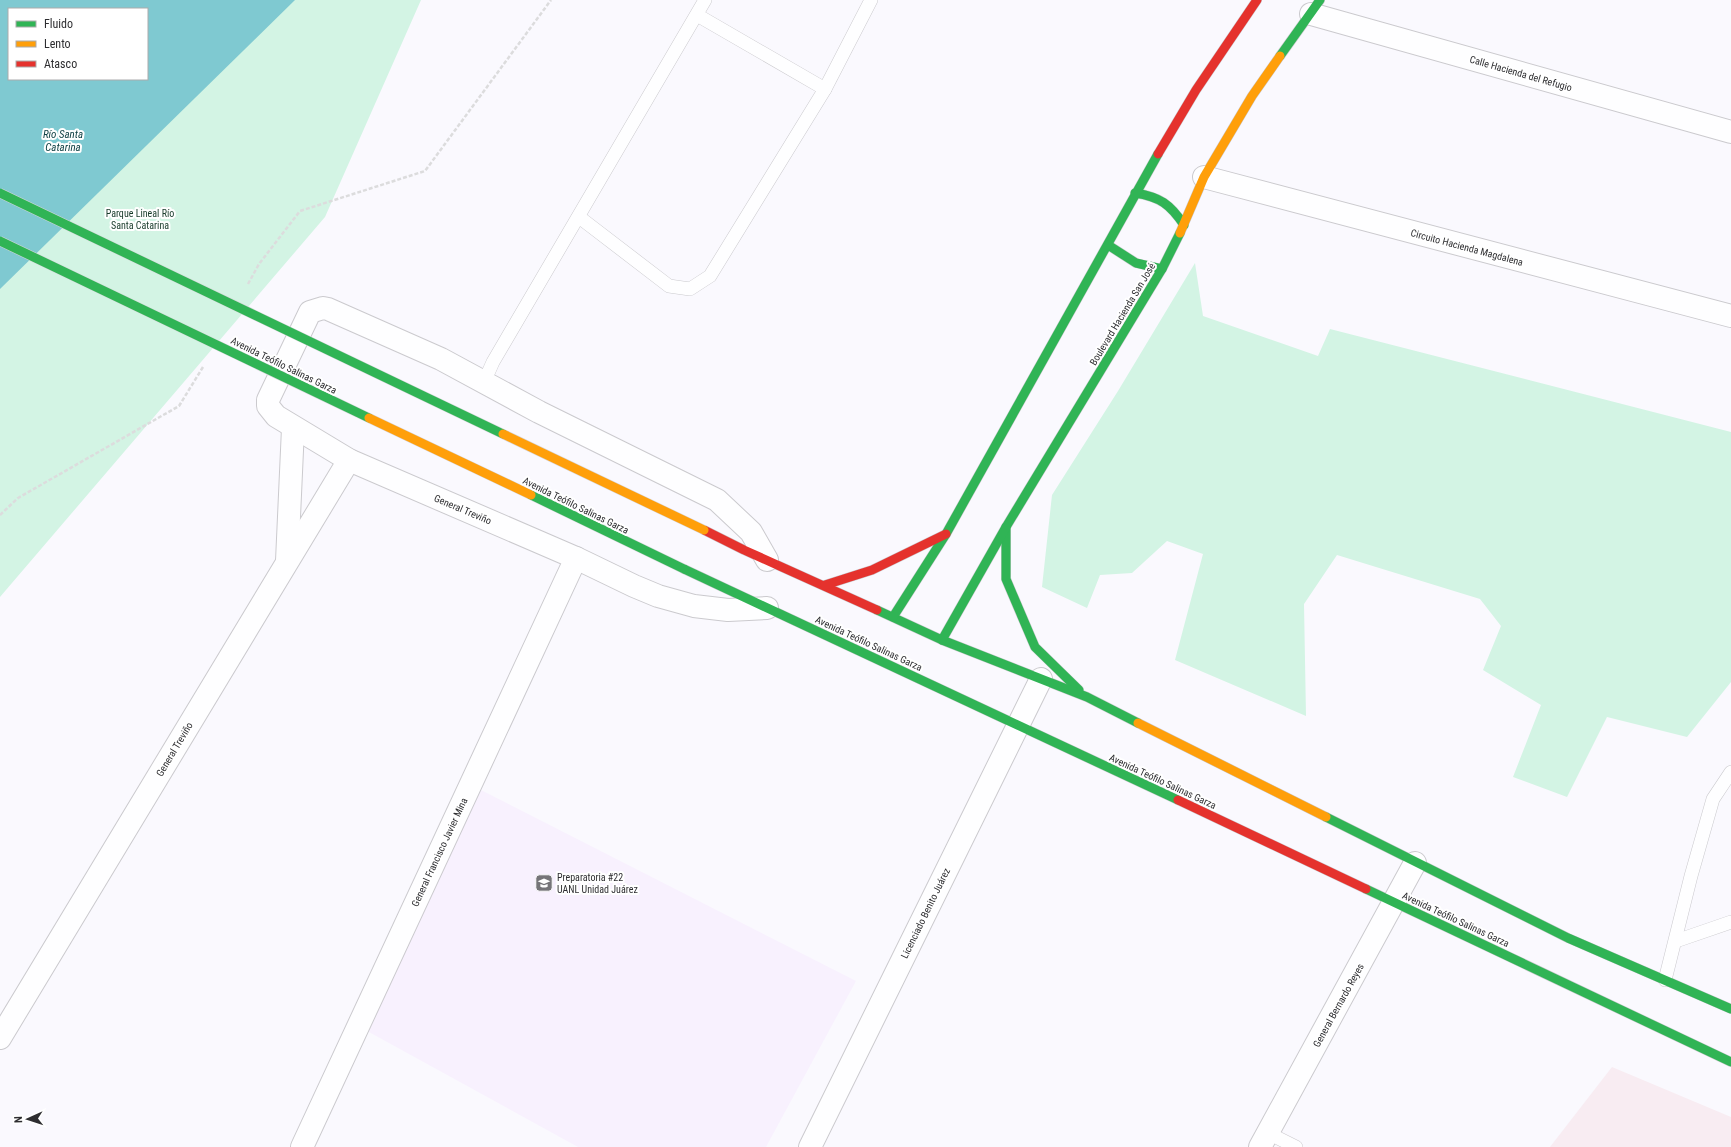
<svg xmlns="http://www.w3.org/2000/svg" width="1731" height="1147" font-family="'Roboto Condensed',sans-serif">
	<style>
		.commercial { fill: #f8ecf2 }
		.education { fill: #f8f1fe }
		.green { fill: #d3f4e4; fill-rule: evenodd }
		.water { fill: #7fc9d1; fill-rule: evenodd }
		.lines { fill: none; stroke-linecap: round; stroke-linejoin: round }
		.lane-casing { stroke: #cbcace; stroke-width: 14 }
		.street-casing { stroke: #cbcace; stroke-width: 24 }
		.fast-casing { stroke: #cbcace; stroke-width: 10 }
		.slow-casing { stroke: #cbcace; stroke-width: 10 }
		.jam-casing { stroke: #cbcace; stroke-width: 10 }
		.path { stroke: #dcdcdd; stroke-width: 2.5; stroke-dasharray: 4 2; stroke-linecap: butt }
		.lane { stroke: #fefeff; stroke-width: 13 }
		.street { stroke: #fefeff; stroke-width: 22 }
		.fast { stroke: #30b455; stroke-width: 9 }
		.slow { stroke: #ff9f0a; stroke-width: 9 }
		.jam { stroke: #e5322d; stroke-width: 9 }
		.fast-bridge-casing { stroke: #d8d7da; stroke-width: 10; stroke-linecap: butt }
		.slow-bridge-casing { stroke: #d8d7da; stroke-width: 10; stroke-linecap: butt }
		.fast-bridge { stroke: #30b455; stroke-width: 9 }
		.slow-bridge { stroke: #ff9f0a; stroke-width: 9 }
		.labels { text-anchor: middle; stroke-width: 4; stroke-linejoin: round; paint-order: stroke }
		.street-label { font-size: 10px; fill: #2d2d30; stroke: #fff }
		.park-label { font-size: 10px; fill: #163928; stroke: #fff }
		.poi-label { font-size: 10px; fill: #2d2d30; stroke: #fff; text-anchor: start }
		.water-label { font-size: 11px; font-style: italic; fill: #114246; stroke: #fff }
	</style>
	<rect width="100%" height="100%" fill="#faf9fe"/>
	<path class="commercial" d="M1612,1067L1731,1117V1147H1550Z"/>
	<path class="education" d="M471,785L856,981L766,1147H578L358,1026Z"/>
	<g class="green">
		<path d="M0,0H421L325,217L0,597ZM9,9H147V79H9Z"/>
		<path d="M1195,263L1203,316L1318,356L1330,329L1731,432V682L1687,737L1607,717L1567,797L1513,777L1541,705L1483,670L1501,626L1480,599L1337,555L1304,604L1306,716L1175,660L1203,554L1167,541L1132,573L1100,575L1087,608L1042,587L1052,495L1118,391Z"/>
	</g>
	<path class="water" d="M0,0H295L0,289ZM9,9H147V79H9Z"/>
	<g class="lines">
		<defs>
			<g id="lane">
				<path d="M697,15L825,89"/>
				<path d="M579,217L669,286L690,289L710,276L825,89L871,0"/>
				<path d="M484,382L493,362L705,0"/>
				<path d="M1676,941L1731,922"/>
				<path d="M1665,980L1691,876L1713,799L1731,772"/>
				<path d="M1268,1133L1296,1147"/>
			</g>
			<g id="street">
				<path d="M1311,14L1731,132"/>
				<path d="M1204,177L1731,316"/>
				<path d="M287,561L293,428"/>
				<path d="M767,608L728,610L694,606L658,596L634,586L576,558L349,460L276,416L268,406V400L310,312L323,308L328,309L441,359L539,412L717,500L751,532L767,560"/>
				<path d="M0,1038L349,460"/>
				<path d="M302,1147L576,558"/>
				<path d="M810,1147L1041,679"/>
				<path d="M1260,1147L1415,863"/>
			</g>
			<g id="fast">
				<path d="M1280,56L1320,0"/>
				<path d="M1135,193C1160,197 1170,204 1184,225"/>
				<path d="M1108,245L1136,263L1162,269"/>
				<path d="M1006,527V579L1035,647L1079,690"/>
				<path d="M684,569L1178,800"/>
				<path d="M877,610L942,640L1087,697L1138,723"/>
				<path d="M893,617L946,534L1158,154"/>
				<path d="M942,640L1006,527L1162,269L1180,233"/>
				<path d="M1326,817L1568,938L1731,1009"/>
				<path d="M1366,889L1731,1062"/>
			</g>
			<g id="slow">
				<path d="M1180,233L1204,177L1252,96L1280,56"/>
				<path d="M1138,723L1326,817"/>
			</g>
			<g id="jam">
				<path d="M1158,154L1196,90L1257,0"/>
				<path d="M704,530L744,550L877,610"/>
				<path d="M825,585L872,570L946,534"/>
				<path d="M1178,800L1366,889"/>
			</g>
		</defs>
		<use href="#lane" class="lane-casing"/>
		<use href="#street" class="street-casing"/>
		<use href="#fast" class="fast-casing"/>
		<use href="#slow" class="slow-casing"/>
		<use href="#jam" class="jam-casing"/>
		<g class="path">
			<path d="M248,284L259,264L300,211L425,171L551,0"/>
			<path d="M0,515L18,498L179,406L203,367"/>
		</g>
		<use href="#lane" class="lane"/>
		<use href="#street" class="street"/>
		<use href="#fast" class="fast"/>
		<use href="#slow" class="slow"/>
		<use href="#jam" class="jam"/>
		<defs>
			<g id="fast-bridge">
				<path d="M0,193L503,434"/>
				<path d="M0,241L369,418"/>
				<path d="M531,495L684,569"/>
			</g>
			<g id="slow-bridge">
				<path d="M369,418L531,495"/>
				<path d="M503,434L704,530"/>
			</g>
		</defs>
		<use href="#fast-bridge" class="fast-bridge-casing"/>
		<use href="#slow-bridge" class="slow-bridge-casing"/>
		<use href="#fast-bridge" class="fast-bridge"/>
		<use href="#slow-bridge" class="slow-bridge"/>
	</g>
	<defs>
		<symbol id="university-square" viewBox="-11 -11 22 22"><rect x="-9" y="-9" width="18" height="18" rx="4" fill="#757478" stroke="#fff"/><path d="M0-5L7-2L0 1L-7-2ZM-4 1L0 2.5L4 1V4Q0 6-4 4Z" fill="#fff"/></symbol>
	</defs>
	<g fill-rule="evenodd">
		<use href="#university-square" x="534" y="873" width="20" height="20"/>
	</g>
	<g class="labels">
		<g class="street-label">
			<text transform="translate(1521 73) rotate(16)" y="4">Calle Hacienda del Refugio</text>
			<text transform="translate(1467 247) rotate(15)" y="4">Circuito Hacienda Magdalena</text>
			<text transform="translate(1122 314) rotate(-59)" y="4">Boulevard Hacienda San José</text>
			<text transform="translate(284 365) rotate(26)" y="4">Avenida Teófilo Salinas Garza</text>
			<text transform="translate(576 505) rotate(26)" y="4">Avenida Teófilo Salinas Garza</text>
			<text transform="translate(463 509) rotate(23)" y="4">General Treviño</text>
			<text transform="translate(869 643) rotate(25)" y="4">Avenida Teófilo Salinas Garza</text>
			<text transform="translate(174 749) rotate(-59)" y="4">General Treviño</text>
			<text transform="translate(1163 781) rotate(25)" y="4">Avenida Teófilo Salinas Garza</text>
			<text transform="translate(439 852) rotate(-65)" y="4">General Francisco Javier Mina</text>
			<text transform="translate(925 913) rotate(-64)" y="4">Licenciado Benito Juárez</text>
			<text transform="translate(1456 919) rotate(25)" y="4">Avenida Teófilo Salinas Garza</text>
			<text transform="translate(1338 1005) rotate(-61)" y="4">General Bernardo Reyes</text>
		</g>
		<g class="park-label">
			<text x="140" y="217">Parque Lineal Río<tspan x="140" dy="12">Santa Catarina</tspan></text>
		</g>
		<g class="poi-label">
			<text x="557" y="881">Preparatoria #22<tspan x="557" dy="12">UANL Unidad Juárez</tspan></text>
		</g>
		<g class="water-label">
			<text x="63" y="138">Río Santa<tspan x="63" dy="13">Catarina</tspan></text>
		</g>
	</g>
	<rect x="8" y="8" width="140" height="72" fill="#ffffff" stroke="#ababac"/>
	<rect x="16" y="21" width="20" height="6" fill="#30b455" stroke="#ababac"/>
	<text x="44" y="28" font-size="12" fill="#2d2d30">Fluido</text>
	<rect x="16" y="41" width="20" height="6" fill="#ff9f0a" stroke="#ababac"/>
	<text x="44" y="48" font-size="12" fill="#2d2d30">Lento</text>
	<rect x="16" y="61" width="20" height="6" fill="#e5322d" stroke="#ababac"/>
	<text x="44" y="68" font-size="12" fill="#2d2d30">Atasco</text>
	<g transform="translate(28 1119) rotate(267)" stroke="#ffffff" stroke-width="3" paint-order="stroke">
	<path d="M0-3L7 15L0 10L-7 15Z" fill="#2d2d30"/>
	<text y="-6" font-size="11" font-weight="bold" text-anchor="middle" fill="#2d2d30">N</text>
	</g>
</svg>
